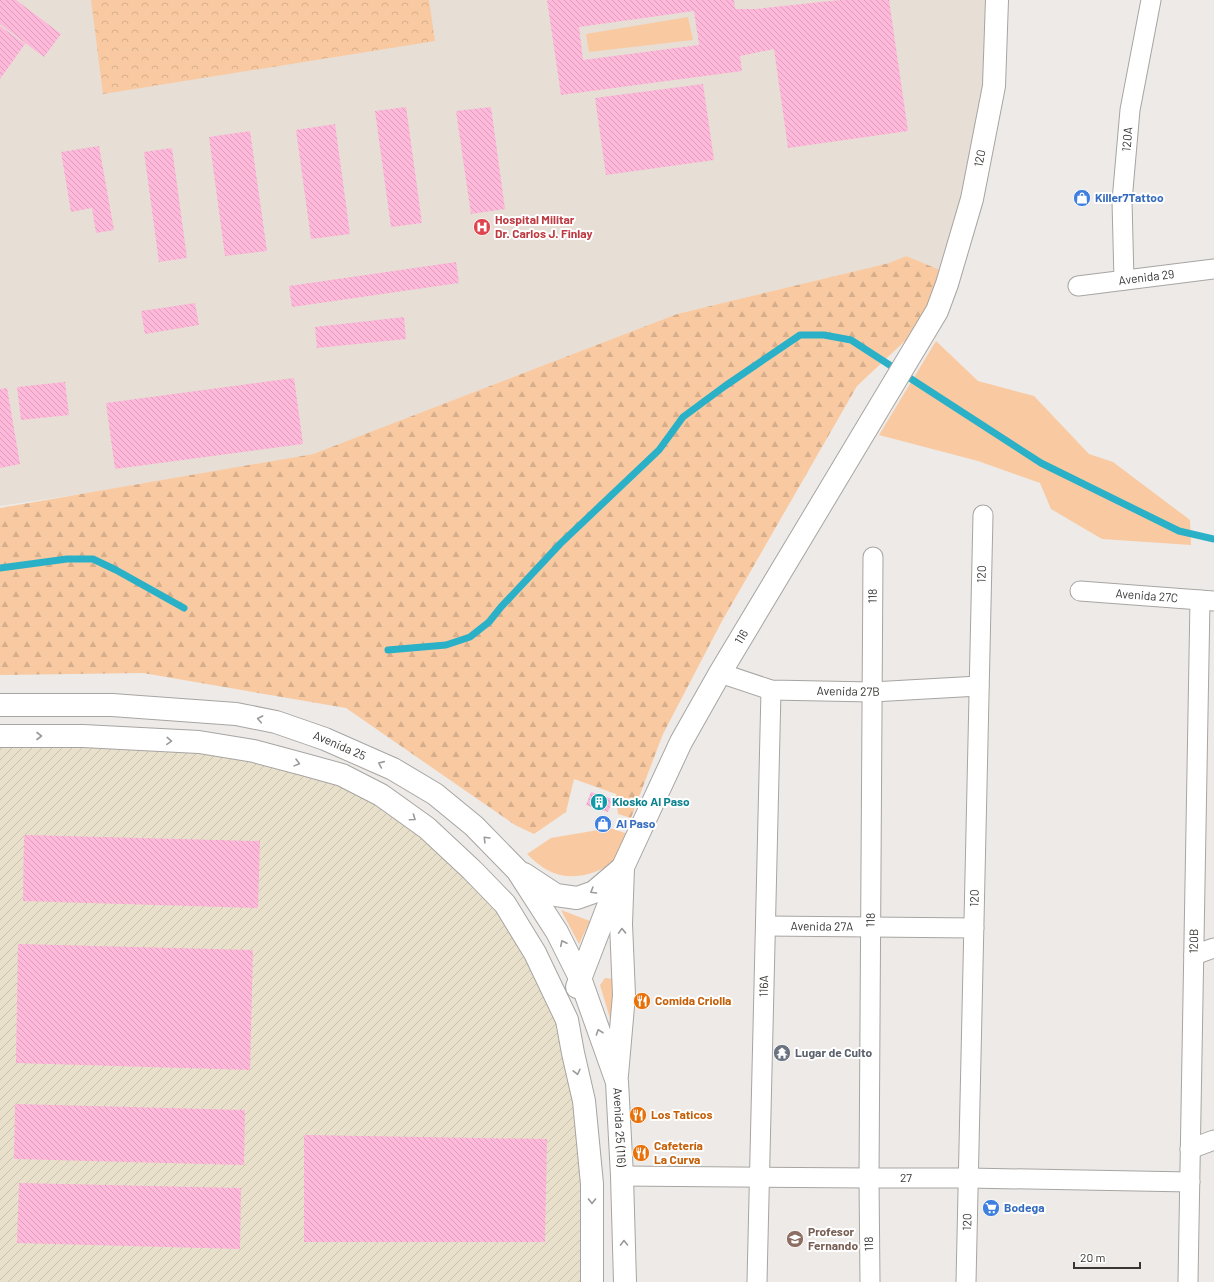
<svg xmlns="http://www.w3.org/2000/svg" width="1214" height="1282" font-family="Barlow,sans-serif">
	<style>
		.industrial { fill: url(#industrial-furrows) }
		.built { fill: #e7ded6 }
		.green { fill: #f9caa1 }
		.forest { fill: url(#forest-firs) }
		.park { fill: url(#park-crowns) }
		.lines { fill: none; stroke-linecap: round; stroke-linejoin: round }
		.stream { stroke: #2ab1c8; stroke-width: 7 }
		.building { fill: url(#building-back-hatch); fill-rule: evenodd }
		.minor-casing { stroke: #a7a5a2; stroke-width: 21 }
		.tertiary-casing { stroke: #a7a5a2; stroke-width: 24 }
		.primary-casing { stroke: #a7a5a2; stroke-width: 24 }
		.minor { stroke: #fff; stroke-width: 19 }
		.tertiary { stroke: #fff; stroke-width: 22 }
		.primary { stroke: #fff; stroke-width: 22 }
		.oneway { stroke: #9b9a9a }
		.labels { text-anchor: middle; stroke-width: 4; stroke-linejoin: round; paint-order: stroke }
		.street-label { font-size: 12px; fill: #373635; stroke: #fff }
		.shop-label { font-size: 12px; font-weight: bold; fill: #366cbe; stroke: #fff; text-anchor: start }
		.health-label { font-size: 12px; font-weight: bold; fill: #be3a42; stroke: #fff; text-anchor: start }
		.culture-label { font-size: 12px; font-weight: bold; fill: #0d838f; stroke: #fff; text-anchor: start }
		.food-label { font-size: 12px; font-weight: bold; fill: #c56008; stroke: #fff; text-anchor: start }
		.worship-label { font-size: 12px; font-weight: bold; fill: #5b616d; stroke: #fff; text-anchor: start }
		.education-label { font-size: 12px; font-weight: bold; fill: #785e54; stroke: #fff; text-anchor: start }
	</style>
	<defs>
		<pattern id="industrial-furrows" width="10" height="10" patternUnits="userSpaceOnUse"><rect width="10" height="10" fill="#e8e0cb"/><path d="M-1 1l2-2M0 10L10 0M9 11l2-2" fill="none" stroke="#c8c1af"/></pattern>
		<pattern id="forest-firs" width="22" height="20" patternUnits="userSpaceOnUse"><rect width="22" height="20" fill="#f9caa1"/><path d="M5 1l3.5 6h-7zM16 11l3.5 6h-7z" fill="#d6ae8b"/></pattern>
		<pattern id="park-crowns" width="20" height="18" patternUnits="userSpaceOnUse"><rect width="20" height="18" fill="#f9caa1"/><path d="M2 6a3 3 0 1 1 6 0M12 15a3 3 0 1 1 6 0" fill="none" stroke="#d6ae8b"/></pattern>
		<pattern id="building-back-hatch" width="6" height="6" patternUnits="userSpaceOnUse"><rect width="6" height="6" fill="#feb8d9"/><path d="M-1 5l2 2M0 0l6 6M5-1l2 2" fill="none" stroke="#da9fbb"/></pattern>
	</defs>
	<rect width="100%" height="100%" fill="#edeae7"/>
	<path class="industrial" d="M0,736L199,742L342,775L472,870L567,1020L592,1282H0Z"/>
	<path class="built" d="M0,0H997L994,86L937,311L906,256L889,263L677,314L313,454L94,492L0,506Z"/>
	<g class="green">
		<path d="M688,17L693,40L589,52L586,34Z"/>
		<path d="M936,341L978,381L1034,396L1089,454L1113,462L1190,520L1191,545L1102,539L1051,509L1040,483L978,461L879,435Z"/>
		<path d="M610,828L628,834C625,841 623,851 618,857C611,866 603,869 592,873C564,881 547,874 527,854L551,838Z"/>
		<path d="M561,910L590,921L579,944Z"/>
		<path d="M605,978L614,979L612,1025L600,985Z"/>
	</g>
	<path class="forest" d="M906,256L940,270L937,311L857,386L722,621L663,734L631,818L618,814L616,794L574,779L566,812L534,834L515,825L346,708L143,673L0,675V508L313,454L677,314L889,263Z"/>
	<path class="park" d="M91,0H429L435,41L103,94Z"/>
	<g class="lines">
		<g class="stream">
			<path d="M0,568L67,559H93L116,570L184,608"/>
			<path d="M388,650L446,645L470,637L489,622L501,607L560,544L659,450L683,417L725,386L800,335H824L851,340L1041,463L1179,531L1214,539"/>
		</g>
	</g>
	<g class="building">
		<path d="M0,0H16L61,34L44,57L0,24Z"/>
		<path d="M547,0H734L735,9H756L840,0H889L908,131L788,148L774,49L740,56L742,71L561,95ZM694,11L699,45L583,60L579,27Z"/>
		<path d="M0,26L25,44L0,79Z"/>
		<path d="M703,84L714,160L606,175L595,98Z"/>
		<path d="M406,107L422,223L391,227L375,111Z"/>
		<path d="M491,107L505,209L471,214L456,111Z"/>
		<path d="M335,124L350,234L311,239L296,130Z"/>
		<path d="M250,131L267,251L225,256L209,137Z"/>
		<path d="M99,146L114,230L96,233L92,208L71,212L61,152Z"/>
		<path d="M172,148L187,258L159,262L144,152Z"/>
		<path d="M456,262L459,283L292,307L289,286Z"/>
		<path d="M195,303L199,325L145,334L141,311Z"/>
		<path d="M404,317L406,339L317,348L315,327Z"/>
		<path d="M294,378L303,444L115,469L106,403Z"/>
		<path d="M65,382L69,415L21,420L17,387Z"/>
		<path d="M7,388L20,464L0,468V389Z"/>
		<path d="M591,792L613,799L608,812L586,805Z"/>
		<path d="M24,835L260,841L258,908L23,901Z"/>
		<path d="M18,944L253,950L250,1070L16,1063Z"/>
		<path d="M15,1104L245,1110L244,1165L14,1159Z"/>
		<path d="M304,1135L547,1139L545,1242H304Z"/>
		<path d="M19,1183L241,1188L240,1249L17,1243Z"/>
	</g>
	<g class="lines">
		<defs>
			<g id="minor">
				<path id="s1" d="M1124,280L1122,201L1130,110L1151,0"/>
				<path id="s2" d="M1078,286L1214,269"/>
				<path id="s3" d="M1080,591L1214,601"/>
				<path id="s4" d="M720,673L771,690L872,692L979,686"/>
				<path id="s5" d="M766,926L974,928"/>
				<path d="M1194,955L1214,948"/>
				<path d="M1190,1149L1214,1140"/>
				<path id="s6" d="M622,1176L869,1178H968L1190,1182"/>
				<path id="s7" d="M757,1282L771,690"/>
				<path id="s8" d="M870,1282L869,1178L873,557"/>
				<path id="s9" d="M966,1282L983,515"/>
				<path id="s10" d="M1188,1282L1200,600"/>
			</g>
			<g id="tertiary">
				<path id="s11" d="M623,867L681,742L720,673L937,311L947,284L972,199L994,86L997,0"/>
			</g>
			<g id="primary">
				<path id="s12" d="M0,705H112L236,714L276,722L325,739L393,769L435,794L474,826L517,870L557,932L580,978L617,1082L622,1176L625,1282"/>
				<path d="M0,736H83L199,742L254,751L306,765L342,775L381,795L427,828L472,870L505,904L535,953L567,1020L573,1053L584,1101L592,1184V1282"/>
				<path d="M524,874L556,895L577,898L594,892L621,869"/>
				<path d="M577,987L617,883"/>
				<path d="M617,1075L624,995L621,924L623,867"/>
			</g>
		</defs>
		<use href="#minor" class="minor-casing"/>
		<use href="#tertiary" class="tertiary-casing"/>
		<use href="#primary" class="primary-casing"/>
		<use href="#minor" class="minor"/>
		<use href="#tertiary" class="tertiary"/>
		<use href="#primary" class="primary"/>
	</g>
	<defs><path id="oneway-chevron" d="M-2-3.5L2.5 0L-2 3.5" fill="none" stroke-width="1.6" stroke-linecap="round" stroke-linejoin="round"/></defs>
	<g class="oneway">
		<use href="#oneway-chevron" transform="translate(260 719) rotate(-169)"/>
		<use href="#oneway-chevron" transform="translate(39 736)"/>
		<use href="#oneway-chevron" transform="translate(169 741) rotate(3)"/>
		<use href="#oneway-chevron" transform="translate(297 763) rotate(15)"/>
		<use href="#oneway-chevron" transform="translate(381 764) rotate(-156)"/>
		<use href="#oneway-chevron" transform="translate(413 818) rotate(35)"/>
		<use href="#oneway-chevron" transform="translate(486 839) rotate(-135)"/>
		<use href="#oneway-chevron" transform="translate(593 891) rotate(150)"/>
		<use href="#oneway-chevron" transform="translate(622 931) rotate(-92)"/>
		<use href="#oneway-chevron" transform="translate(563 943) rotate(-116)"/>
		<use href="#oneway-chevron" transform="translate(599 1032) rotate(-109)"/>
		<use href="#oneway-chevron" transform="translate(577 1072) rotate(77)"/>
		<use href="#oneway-chevron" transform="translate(592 1201) rotate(90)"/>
		<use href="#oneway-chevron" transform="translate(624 1243) rotate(-91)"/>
	</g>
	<defs>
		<symbol id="shop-disc" viewBox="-11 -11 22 22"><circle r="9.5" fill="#3f7fe0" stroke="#fff"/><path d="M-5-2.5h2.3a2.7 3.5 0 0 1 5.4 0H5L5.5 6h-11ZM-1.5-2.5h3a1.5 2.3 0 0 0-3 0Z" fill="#fff"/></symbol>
		<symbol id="hospital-disc" viewBox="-11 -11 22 22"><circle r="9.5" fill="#e0444e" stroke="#fff"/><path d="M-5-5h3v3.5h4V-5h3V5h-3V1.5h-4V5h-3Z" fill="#fff"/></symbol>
		<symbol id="building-disc" viewBox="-11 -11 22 22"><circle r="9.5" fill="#0f9aa8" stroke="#fff"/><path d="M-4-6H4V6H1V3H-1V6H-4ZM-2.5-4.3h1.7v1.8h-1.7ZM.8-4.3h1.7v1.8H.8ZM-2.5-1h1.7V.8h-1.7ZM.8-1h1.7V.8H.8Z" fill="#fff"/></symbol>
		<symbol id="restaurant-disc" viewBox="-11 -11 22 22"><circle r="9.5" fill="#e8710a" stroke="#fff"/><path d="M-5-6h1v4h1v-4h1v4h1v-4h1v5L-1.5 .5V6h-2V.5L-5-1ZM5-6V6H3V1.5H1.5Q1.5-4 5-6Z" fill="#fff"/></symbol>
		<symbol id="temple-disc" viewBox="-11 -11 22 22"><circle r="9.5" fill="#6b7280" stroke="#fff"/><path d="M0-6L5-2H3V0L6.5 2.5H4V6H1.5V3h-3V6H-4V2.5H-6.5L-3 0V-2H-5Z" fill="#fff"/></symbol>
		<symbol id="supermarket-disc" viewBox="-11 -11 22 22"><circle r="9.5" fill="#3f7fe0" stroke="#fff"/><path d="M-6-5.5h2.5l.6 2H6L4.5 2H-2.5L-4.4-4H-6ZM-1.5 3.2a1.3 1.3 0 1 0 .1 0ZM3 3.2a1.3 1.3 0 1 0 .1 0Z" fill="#fff"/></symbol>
		<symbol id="school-disc" viewBox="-11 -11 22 22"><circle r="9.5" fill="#8d6e63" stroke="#fff"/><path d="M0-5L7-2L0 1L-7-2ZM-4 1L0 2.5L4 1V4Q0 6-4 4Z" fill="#fff"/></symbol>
	</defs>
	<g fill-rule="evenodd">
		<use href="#shop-disc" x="1072" y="188" width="20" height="20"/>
		<use href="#hospital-disc" x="472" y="217" width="20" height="20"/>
		<use href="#building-disc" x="589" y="792" width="20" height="20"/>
		<use href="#shop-disc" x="593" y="814" width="20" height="20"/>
		<use href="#restaurant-disc" x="632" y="991" width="20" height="20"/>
		<use href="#temple-disc" x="772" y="1043" width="20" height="20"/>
		<use href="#restaurant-disc" x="628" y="1105" width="20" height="20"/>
		<use href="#restaurant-disc" x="631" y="1143" width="20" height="20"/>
		<use href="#supermarket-disc" x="981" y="1198" width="20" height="20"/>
		<use href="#school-disc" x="785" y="1229" width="20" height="20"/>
	</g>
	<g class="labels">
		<g class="street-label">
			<text dy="4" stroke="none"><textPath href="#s1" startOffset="141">120A</textPath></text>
			<text dy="4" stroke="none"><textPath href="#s11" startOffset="798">120</textPath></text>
			<text dy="4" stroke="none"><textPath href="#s2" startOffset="69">Avenida 29</textPath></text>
			<text dy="4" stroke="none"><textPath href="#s9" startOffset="708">120</textPath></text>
			<text dy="4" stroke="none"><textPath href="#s8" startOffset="686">118</textPath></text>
			<text dy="4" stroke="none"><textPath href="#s3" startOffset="67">Avenida 27C</textPath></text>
			<text dy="4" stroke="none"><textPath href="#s11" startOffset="259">116</textPath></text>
			<text dy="4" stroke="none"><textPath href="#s4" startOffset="131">Avenida 27B</textPath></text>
			<text dy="4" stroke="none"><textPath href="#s12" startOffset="345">Avenida 25</textPath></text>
			<text dy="4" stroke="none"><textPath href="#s9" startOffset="384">120</textPath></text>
			<text dy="4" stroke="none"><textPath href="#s8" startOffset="362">118</textPath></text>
			<text dy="4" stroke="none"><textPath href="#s5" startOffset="56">Avenida 27A</textPath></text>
			<text dy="4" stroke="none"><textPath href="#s10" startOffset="341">120B</textPath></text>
			<text dy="4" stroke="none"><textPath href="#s7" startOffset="296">116A</textPath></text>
			<text dy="4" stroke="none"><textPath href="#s12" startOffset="845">Avenida 25 (116)</textPath></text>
			<text dy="4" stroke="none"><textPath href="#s6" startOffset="284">27</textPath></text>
			<text dy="4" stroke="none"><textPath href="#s9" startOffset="60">120</textPath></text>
			<text transform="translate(869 1244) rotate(-91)" y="4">118</text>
		</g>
		<g class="shop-label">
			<text x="1095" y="202">Killer7Tattoo</text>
			<text x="616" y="828">Al Paso</text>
			<text x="1004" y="1212">Bodega</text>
		</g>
		<g class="health-label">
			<text x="495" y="224">Hospital Militar<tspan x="495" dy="14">Dr. Carlos J. Finlay</tspan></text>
		</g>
		<g class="culture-label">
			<text x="612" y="806">Kiosko Al Paso</text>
		</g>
		<g class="food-label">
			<text x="655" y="1005">Comida Criolla</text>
			<text x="651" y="1119">Los Taticos</text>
			<text x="654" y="1150">Cafetería<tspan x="654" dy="14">La Curva</tspan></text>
		</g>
		<g class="worship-label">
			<text x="795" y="1057">Lugar de Culto</text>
		</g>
		<g class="education-label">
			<text x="808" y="1236">Profesor<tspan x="808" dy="14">Fernando</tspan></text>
		</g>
	</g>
	<path d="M1074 1262v6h66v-6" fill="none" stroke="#373635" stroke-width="2"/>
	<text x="1080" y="1262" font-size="12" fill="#373635" stroke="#ffffff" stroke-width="3" paint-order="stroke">20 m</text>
</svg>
